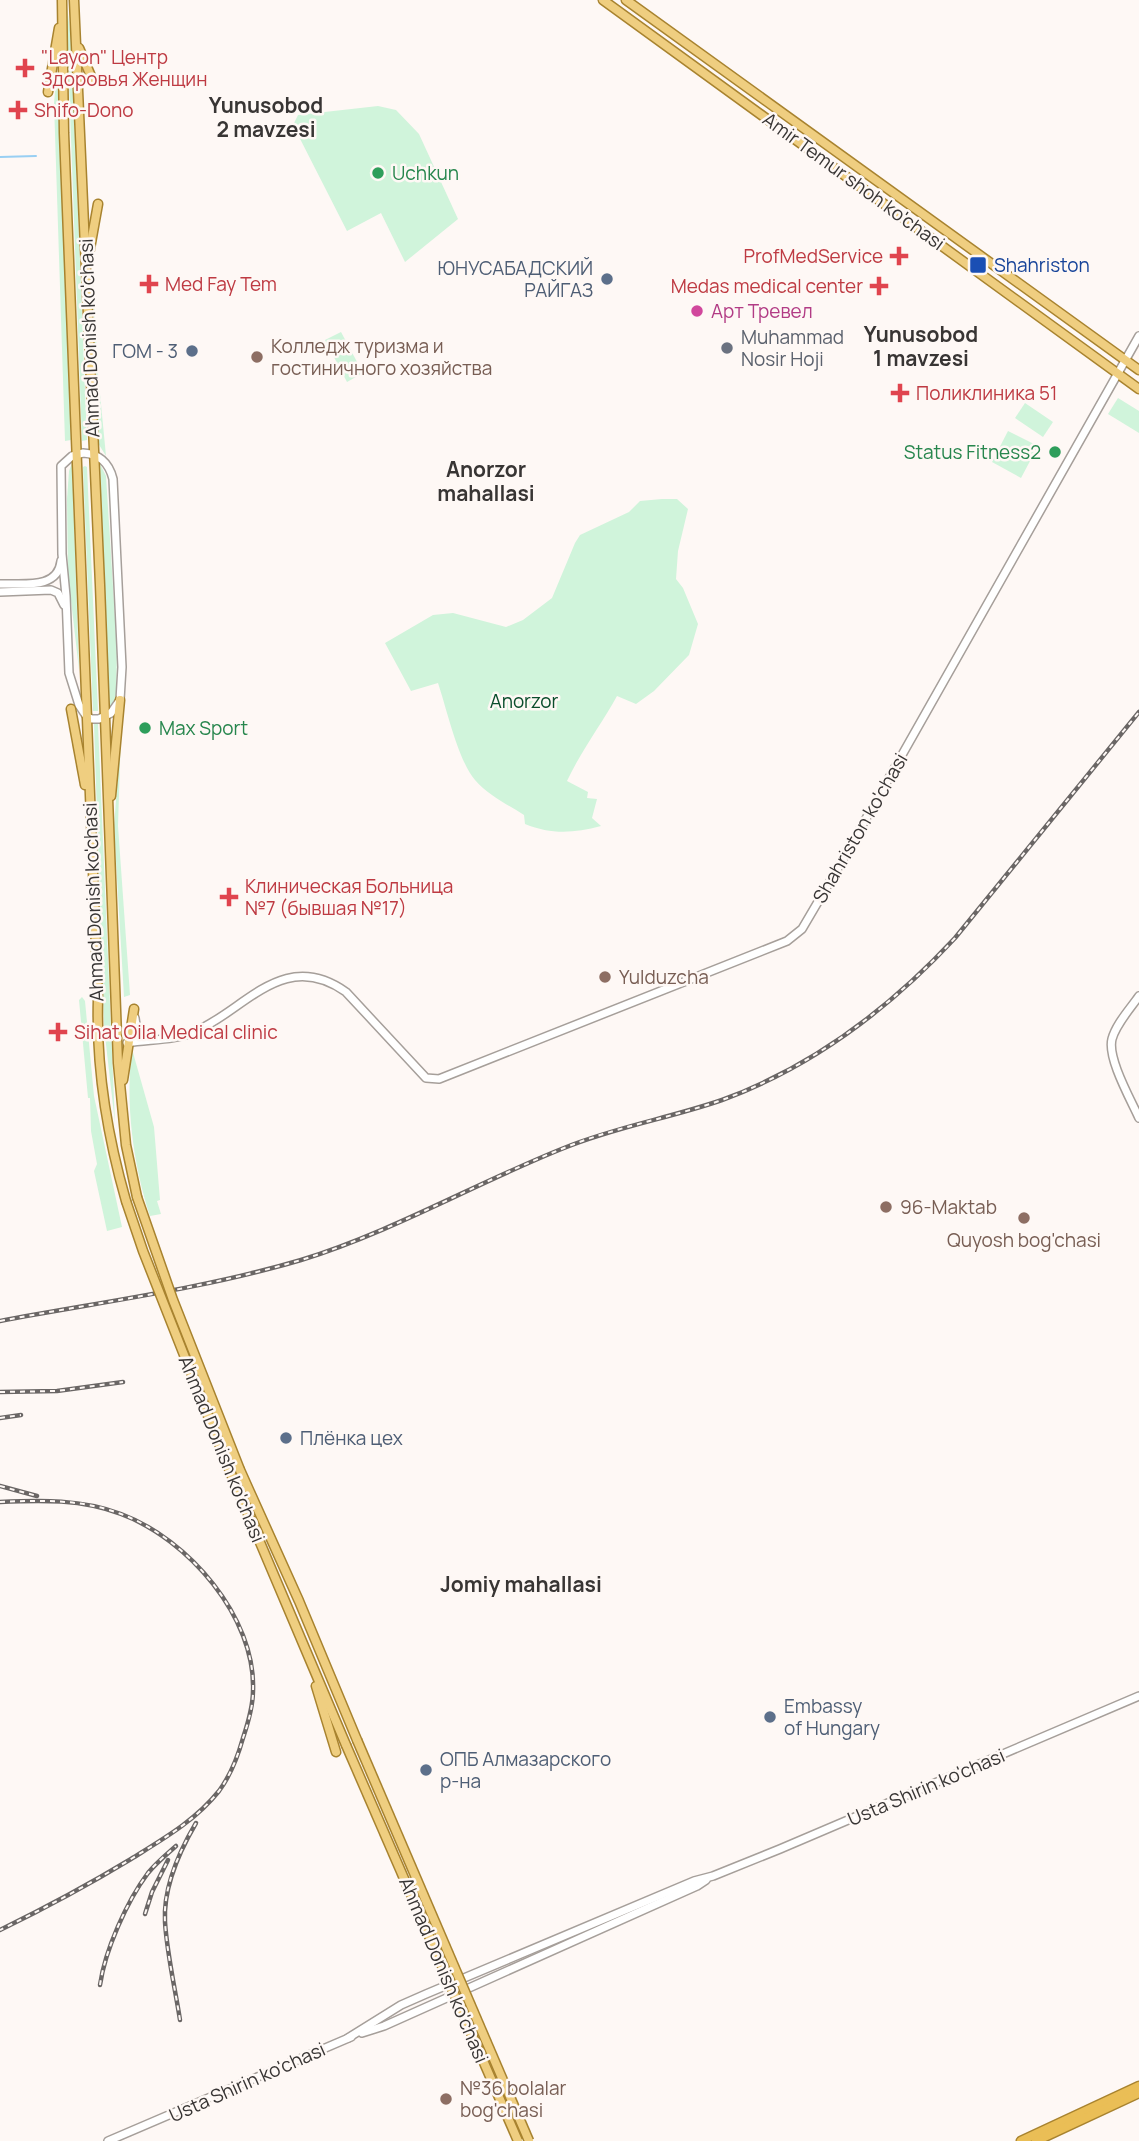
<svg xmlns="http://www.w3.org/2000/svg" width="1139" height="2141" font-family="Manrope,sans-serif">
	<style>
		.green { fill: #d0f4db }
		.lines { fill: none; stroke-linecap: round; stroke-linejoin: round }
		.stream { stroke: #98cff3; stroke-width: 2 }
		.secondary-casing { stroke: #a69f9a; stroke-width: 10 }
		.primary-casing { stroke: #a8832f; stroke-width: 11 }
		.trunk-casing { stroke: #a8832f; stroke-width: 11 }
		.secondary { stroke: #fff; stroke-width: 7 }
		.primary { stroke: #efce80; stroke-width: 8 }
		.trunk { stroke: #eabe56; stroke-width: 8 }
		.rail-casing { stroke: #6a6665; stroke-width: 4.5 }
		.rail { stroke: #fef8f5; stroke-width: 2; stroke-dasharray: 5; stroke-linecap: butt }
		.primary-bridge-casing { stroke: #a8832f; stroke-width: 11; stroke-linecap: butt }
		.primary-bridge { stroke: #efce80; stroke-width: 8 }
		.health-dot { fill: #e0444e; stroke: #fef8f5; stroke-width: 2.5 }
		.leisure-dot { fill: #2e9e5b; stroke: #fef8f5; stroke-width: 2.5 }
		.transit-dot { fill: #1a4fb4; stroke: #fef8f5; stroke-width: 2.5 }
		.service-dot { fill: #5c6f8a; stroke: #fef8f5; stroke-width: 2.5 }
		.hotel-dot { fill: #d1479c; stroke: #fef8f5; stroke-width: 2.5 }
		.worship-dot { fill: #6b7280; stroke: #fef8f5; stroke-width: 2.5 }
		.education-dot { fill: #8d6e63; stroke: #fef8f5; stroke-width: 2.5 }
		.labels { text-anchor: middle; stroke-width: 5; stroke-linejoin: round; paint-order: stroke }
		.health-label { font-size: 19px; fill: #be3a42; stroke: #fef8f5; text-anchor: start }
		.leisure-label { font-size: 19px; fill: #27864d; stroke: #fef8f5; text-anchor: start }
		.street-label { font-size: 19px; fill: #383534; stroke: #fef8f5 }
		.transit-label { font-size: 19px; fill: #164399; stroke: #fef8f5; text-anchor: start }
		.service-label { font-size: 19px; fill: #4e5e75; stroke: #fef8f5; text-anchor: start }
		.hotel-label { font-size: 19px; fill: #b23c85; stroke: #fef8f5; text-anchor: start }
		.worship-label { font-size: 19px; fill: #5b616d; stroke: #fef8f5; text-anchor: start }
		.education-label { font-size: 19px; fill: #785e54; stroke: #fef8f5; text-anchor: start }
		.park-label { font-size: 19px; fill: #0a4d2c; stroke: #fef8f5 }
		.neighbourhood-label { font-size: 21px; font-weight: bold; fill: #383534; stroke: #fef8f5 }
	</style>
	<rect width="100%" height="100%" fill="#fef8f5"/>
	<g class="green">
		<path d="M66,0L71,37L87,440L82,441Z"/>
		<path d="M57,70L71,440L65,441L54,103Z"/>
		<path d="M378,106L396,110L419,134L458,219L405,262L381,213L347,231L293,125L298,115Z"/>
		<path d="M92,264L98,373L106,456L98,443Z"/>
		<path d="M341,332L363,373L347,382L325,340Z"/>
		<path d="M1118,398L1139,411V433L1108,414Z"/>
		<path d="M1025,403L1053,422L1043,437L1015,418Z"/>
		<path d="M1008,431L1038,446L1021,478L992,462Z"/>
		<path d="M99,462L106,476L117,650L116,699L109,711Z"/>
		<path d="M72,463L79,670L68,574L67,499L69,471Z"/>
		<path d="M85,466L87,467L98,711H93L83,467Z"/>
		<path d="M662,499H677L688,509L678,551L676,579L683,588L698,624L689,655L654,691L636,704L617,696C601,725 581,751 567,781L588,792L587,798L597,799L592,818L601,826C574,833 552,835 525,824L524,815C508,805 488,795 475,780C458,760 447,710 438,683L411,691L385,643L433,615L453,613L506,627L523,620L552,598L575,543L580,535L629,512L640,501Z"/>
		<path d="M94,724H98L115,1123L104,1027Z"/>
		<path d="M121,732L118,826L130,995L124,997L114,827Z"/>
		<path d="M82,997L85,1001L94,1096L122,1227L107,1231L94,1171L97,1164L91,1131L90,1098H88L79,1000Z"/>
		<path d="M132,1049L154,1127L160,1200L157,1201L161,1214L150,1216C133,1164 125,1103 132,1049Z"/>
	</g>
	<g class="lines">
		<path class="stream" d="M0,157L36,156"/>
		<defs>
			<g id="secondary">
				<path d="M83,453C100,454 109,463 113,479L122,667L120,700L111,713L99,719H92L87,717L79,705L69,673L66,596L62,554L61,466L72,456Z"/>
				<path d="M0,584C22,583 58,590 61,561"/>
				<path d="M0,592L51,590L58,593L64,605"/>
				<path d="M1139,996C1130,1009 1116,1024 1112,1039C1107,1058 1131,1100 1139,1118"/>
				<path d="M135,1018C136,1029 140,1036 152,1039"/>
				<path d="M127,1043C151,1039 174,1041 196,1031C246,1009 284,948 346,992L426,1078L439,1079L787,941L802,929L842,861L1139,336"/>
				<path d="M362,2033L384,2026L697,1886L706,1880"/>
				<path d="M348,2038L401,2005L426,1994L694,1881L713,1876L780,1849L1139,1696"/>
				<path d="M108,2141L351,2037"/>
			</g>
			<g id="primary">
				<path d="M62,0L64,133L98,999C96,1067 107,1135 126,1201"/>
				<path d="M74,0L100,585L118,1063L126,1145L137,1197"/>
				<path d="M603,0L1139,389"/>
				<path d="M626,0L1139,370"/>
				<path d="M79,48L93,81"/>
				<path d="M48,92L59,28"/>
				<path d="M89,254L98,204"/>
				<path d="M71,709L85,785"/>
				<path d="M111,796L120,700"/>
				<path d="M123,1080L134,1009"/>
				<path d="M240,1470L299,1601L357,1740"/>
				<path d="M231,1474L346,1745"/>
				<path d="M316,1686L336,1752"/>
			</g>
			<g id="trunk">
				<path d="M1021,2141L1139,2086"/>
				<path d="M1036,2141L1139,2093"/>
			</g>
		</defs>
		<use href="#secondary" class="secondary-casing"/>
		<use href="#primary" class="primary-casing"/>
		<use href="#trunk" class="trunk-casing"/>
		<use href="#secondary" class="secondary"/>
		<use href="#primary" class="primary"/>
		<use href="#trunk" class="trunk"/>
		<defs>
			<g id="rail">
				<path d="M0,1321C100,1302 203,1289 301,1260C392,1232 476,1183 564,1148C615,1127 670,1118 722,1100C812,1067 890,1008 955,938L1139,712"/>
				<path d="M0,1392L57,1391L123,1382"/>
				<path d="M0,1418L21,1415"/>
				<path d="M0,1486L37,1496"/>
				<path d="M0,1502C41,1500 82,1499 121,1514C188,1539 256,1617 253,1691C253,1707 248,1723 243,1738C238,1756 230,1776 219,1791C195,1821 163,1839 131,1859C88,1885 45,1908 0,1930"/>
				<path d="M145,1914L152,1892L168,1860"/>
				<path d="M100,1985C105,1950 127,1901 148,1873C156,1863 167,1854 176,1846"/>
				<path d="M180,2020C175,1988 167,1954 165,1922C163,1887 179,1852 196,1823"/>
			</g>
		</defs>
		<use href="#rail" class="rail-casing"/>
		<use href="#rail" class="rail"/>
		<defs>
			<g id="primary-bridge">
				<path d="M137,1197L173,1300L240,1470"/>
				<path d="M126,1201L143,1251L231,1474"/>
				<path d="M357,1740L529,2141"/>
				<path d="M346,1745L518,2141"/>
			</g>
		</defs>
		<use href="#primary-bridge" class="primary-bridge-casing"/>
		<use href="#primary-bridge" class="primary-bridge"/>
	</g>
	<g class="health-dot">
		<path d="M21.5 57.5h7v7h7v7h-7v7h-7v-7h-7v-7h7z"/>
		<path d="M14.5 99.5h7v7h7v7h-7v7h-7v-7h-7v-7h7z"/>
		<path d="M895.5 245.5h7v7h7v7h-7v7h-7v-7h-7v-7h7z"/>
		<path d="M145.5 273.5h7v7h7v7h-7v7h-7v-7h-7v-7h7z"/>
		<path d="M875.5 275.5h7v7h7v7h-7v7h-7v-7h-7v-7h7z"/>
		<path d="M896.5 382.5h7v7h7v7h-7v7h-7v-7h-7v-7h7z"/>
		<path d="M225.5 886.5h7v7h7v7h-7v7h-7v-7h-7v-7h7z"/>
		<path d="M54.5 1021.5h7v7h7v7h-7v7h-7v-7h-7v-7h7z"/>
	</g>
	<g class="leisure-dot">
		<circle cx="378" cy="173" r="7"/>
		<circle cx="1055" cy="452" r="7"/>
		<circle cx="145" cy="728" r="7"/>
	</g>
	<rect class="transit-dot" x="969" y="256" width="18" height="18" rx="3.5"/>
	<g class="service-dot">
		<circle cx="607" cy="279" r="7"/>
		<circle cx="192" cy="351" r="7"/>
		<circle cx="286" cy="1438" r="7"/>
		<circle cx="770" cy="1717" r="7"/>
		<circle cx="426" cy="1770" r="7"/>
	</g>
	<circle class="hotel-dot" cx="697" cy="311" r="7"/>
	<circle class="worship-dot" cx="727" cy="348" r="7"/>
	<g class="education-dot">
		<circle cx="257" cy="357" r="7"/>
		<circle cx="605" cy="977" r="7"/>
		<circle cx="886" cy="1207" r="7"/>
		<circle cx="1024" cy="1218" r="7"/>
		<circle cx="446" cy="2099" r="7"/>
	</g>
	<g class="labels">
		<g class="health-label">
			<text x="41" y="64">"Layon" Центр<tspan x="41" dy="22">Здоровья Женщин</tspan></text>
			<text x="34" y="117">Shifo-Dono</text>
			<text x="883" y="263" text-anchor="end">ProfMedService</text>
			<text x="165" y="291">Med Fay Tem</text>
			<text x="863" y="293" text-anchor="end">Medas medical center</text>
			<text x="916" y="400">Поликлиника 51</text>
			<text x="245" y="893">Клиническая Больница<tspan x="245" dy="22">№7 (бывшая №17)</tspan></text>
			<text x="74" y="1039">Sihat Oila Medical clinic</text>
		</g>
		<g class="leisure-label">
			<text x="392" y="180">Uchkun</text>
			<text x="1041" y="459" text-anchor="end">Status Fitness2</text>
			<text x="159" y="735">Max Sport</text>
		</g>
		<g class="street-label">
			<text transform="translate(854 181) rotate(36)" y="7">Amir Temur shoh ko'chasi</text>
			<text transform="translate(89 338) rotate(-92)" y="7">Ahmad Donish ko'chasi</text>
			<text transform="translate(860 828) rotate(-60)" y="7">Shahriston ko'chasi</text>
			<text transform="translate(93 902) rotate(-92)" y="7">Ahmad Donish ko'chasi</text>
			<text transform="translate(222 1449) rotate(68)" y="7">Ahmad Donish ko'chasi</text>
			<text transform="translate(926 1787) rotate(-23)" y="7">Usta Shirin ko'chasi</text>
			<text transform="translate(444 1970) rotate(67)" y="7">Ahmad Donish ko'chasi</text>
			<text transform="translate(247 2082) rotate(-24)" y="7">Usta Shirin ko'chasi</text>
		</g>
		<g class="transit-label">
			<text x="994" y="272">Shahriston</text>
		</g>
		<g class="service-label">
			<text x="593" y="275" text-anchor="end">ЮНУСАБАДСКИЙ<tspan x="593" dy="22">РАЙГАЗ</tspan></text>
			<text x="178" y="358" text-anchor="end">ГОМ - 3</text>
			<text x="300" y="1445">Плёнка цех</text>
			<text x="784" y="1713">Embassy<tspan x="784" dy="22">of Hungary</tspan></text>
			<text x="440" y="1766">ОПБ Алмазарского<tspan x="440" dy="22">р-на</tspan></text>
		</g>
		<g class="hotel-label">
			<text x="711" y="318">Арт Тревел</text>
		</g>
		<g class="worship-label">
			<text x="741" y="344">Muhammad<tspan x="741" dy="22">Nosir Hoji</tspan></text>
		</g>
		<g class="education-label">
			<text x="271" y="353">Колледж туризма и<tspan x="271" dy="22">гостиничного хозяйства</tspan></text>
			<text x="619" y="984">Yulduzcha</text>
			<text x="900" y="1214">96-Maktab</text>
			<text x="1024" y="1247" text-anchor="middle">Quyosh bog'chasi</text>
			<text x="460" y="2095">№36 bolalar<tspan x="460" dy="22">bog'chasi</tspan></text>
		</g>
		<g class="park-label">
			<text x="524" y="708">Anorzor</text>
		</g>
		<g class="neighbourhood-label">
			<text x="266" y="113">Yunusobod<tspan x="266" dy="24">2 mavzesi</tspan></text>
			<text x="921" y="342">Yunusobod<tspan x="921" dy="24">1 mavzesi</tspan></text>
			<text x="486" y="477">Anorzor<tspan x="486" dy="24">mahallasi</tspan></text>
			<text x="521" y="1592">Jomiy mahallasi</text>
		</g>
	</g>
</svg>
